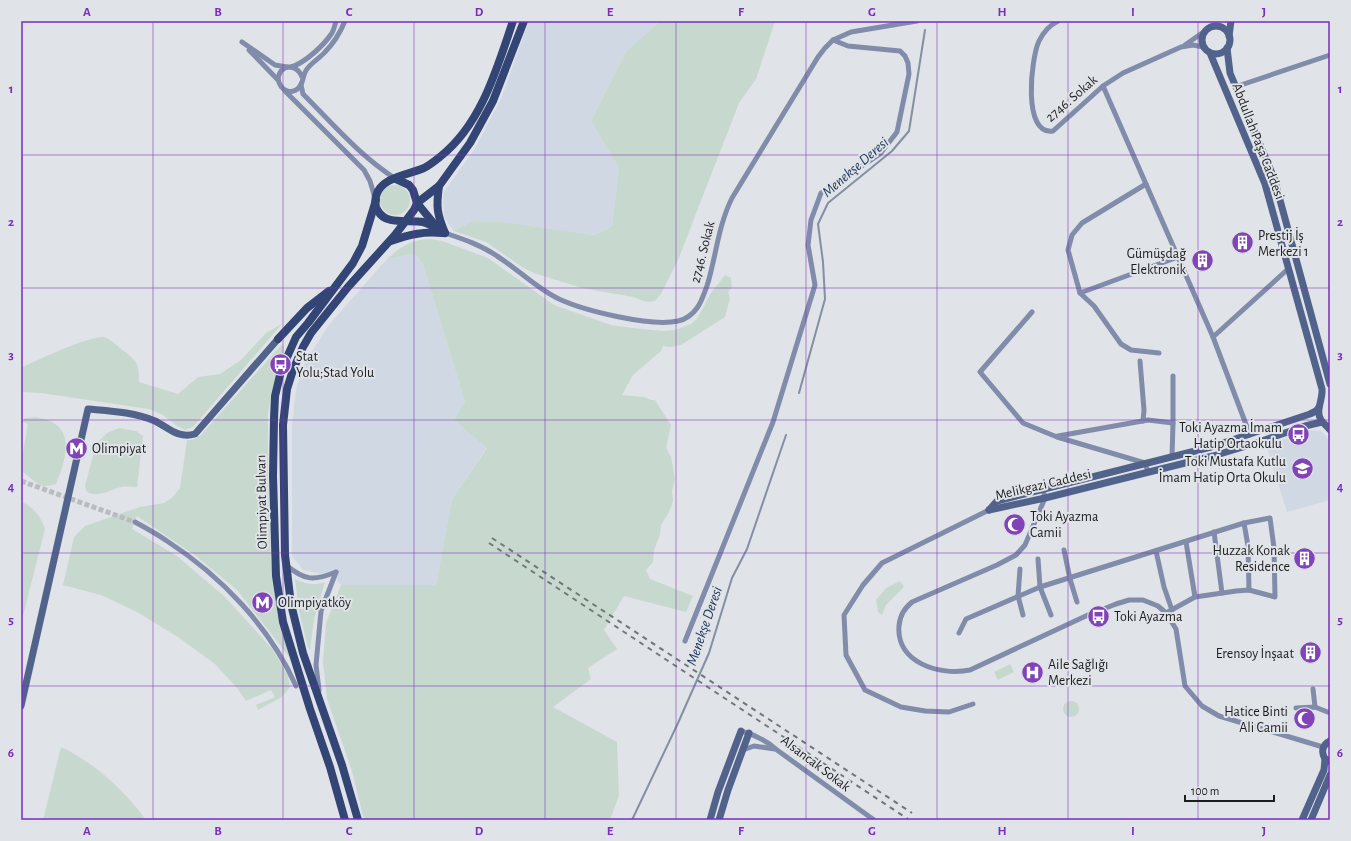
<svg xmlns="http://www.w3.org/2000/svg" width="1351" height="841" font-family="'Alegreya Sans',sans-serif">
	<style>
		.built { fill: #d0d9e3 }
		.green { fill: #c7d9ce }
		.lines { fill: none; stroke-linecap: round; stroke-linejoin: round }
		.stream { stroke: #838fa2; stroke-width: 2 }
		.street-tunnel { stroke: #b9bbbf; stroke-width: 5; stroke-dasharray: 5 2.5; stroke-linecap: butt }
		.street { stroke: #808ca9; stroke-width: 5 }
		.secondary { stroke: #52638b; stroke-width: 7 }
		.primary { stroke: #334575; stroke-width: 8 }
		.rail { stroke: #727577; stroke-width: 2; stroke-dasharray: 5 5; stroke-linecap: butt }
		.grid { fill: none; stroke: #7b2cbf; stroke-width: 1; stroke-opacity: 0.55 }
		.labels { text-anchor: middle; stroke-width: 4; stroke-linejoin: round; paint-order: stroke }
		.street-label { font-size: 14px; fill: #1b1d1e; stroke: #e0e3e7 }
		.poi-label { font-size: 14px; fill: #1b1d1e; stroke: #e0e3e7; text-anchor: start }
		.water-label { font-size: 15px; font-style: italic; fill: #1c3458; stroke: #e0e3e7 }
		.neatline { fill: none; stroke: #7b2cbf; stroke-width: 1.5 }
		.grid-label { font-size: 13px; text-anchor: middle; font-weight: bold; fill: #7b2cbf }
	</style>
	<rect width="100%" height="100%" fill="#e0e3e7"/>
	<g class="built">
		<path d="M529,21H660L626,52L591,121L619,168L612,226L595,235L502,222L472,221L454,231L444,217L443,193L474,150L501,99Z"/>
		<path d="M411,254L417,256L423,264L465,402L454,420L487,447L452,499L436,585H341L330,571L322,574L303,570L292,556V424L296,390L303,366L328,326L387,259Z"/>
		<path d="M1312,430L1321,431L1327,437L1330,448V500L1287,512L1266,445Z"/>
	</g>
	<g class="green">
		<path d="M660,21H775L756,79L739,103L678,260L661,294L655,301L647,302L633,297L582,288L534,273L522,267L486,242L454,231L472,221L502,222L595,235L612,226L619,168L591,121L626,52Z"/>
		<circle cx="395" cy="200" r="15"/>
		<path d="M430,239L442,241L488,258L554,305L611,325L632,328L663,331L675,330L691,324L697,319L711,293L725,275L731,278L732,287L728,292L730,298L725,317L681,345L670,347L663,346L661,351L633,375L622,395L644,397L651,400H655L671,425L666,448L671,457L675,479L672,491L673,501L669,512L661,525L660,535L654,550L653,562L646,570L650,579L693,596L686,612L624,596L604,630L617,649L588,668L591,679L553,707L617,742L619,795L610,820H364L352,771L327,699L323,662L326,623L341,585H436L452,499L487,448L454,420L465,402L423,264L417,256L411,254L387,259C402,246 410,240 430,239Z"/>
		<path d="M282,324L193,427L185,430L177,426L163,415L149,409L41,393L21,392V368C34,361 91,335 104,337C111,339 118,347 124,351C138,362 139,364 139,382L178,394L198,377L220,374L241,360L266,333Z"/>
		<path d="M282,344L284,348L271,393L268,414V485L271,562L278,613L290,658L237,590L196,556L137,516L132,529L177,556L225,597L273,650L288,676L290,687L282,697L258,710L256,705L275,697L271,690L246,701L237,688L215,664L178,637L137,612L101,595L63,585L74,537L85,526L140,507L164,503L172,498L180,488L187,440H192L200,436Z"/>
		<path d="M37,417C41,419 48,419 52,422C75,434 64,465 56,484C38,491 35,479 21,471V462L28,424L21,421L25,418Z"/>
		<path d="M119,428L136,431L143,436L137,487C132,487 125,486 121,487C109,490 99,498 87,492L85,486L96,444L107,433Z"/>
		<path d="M21,501C35,509 39,514 45,529L21,624Z"/>
		<path d="M295,579C306,584 314,586 325,582L314,619L310,650L308,647L299,612Z"/>
		<path d="M900,581L904,587L886,605L882,615L878,612L876,600L886,588Z"/>
		<path d="M1010,664L1014,672L998,680L994,672Z"/>
		<circle cx="1071" cy="709" r="8"/>
		<path d="M61,747C96,764 123,789 146,820H43Z"/>
	</g>
	<g class="lines">
		<g class="stream">
			<path d="M799,393L825,299L823,262L818,224L828,203L892,151L909,131L925,30"/>
			<path d="M632,820L678,723L709,653L732,578L747,549L786,435"/>
		</g>
		<path class="street-tunnel" d="M21,481L135,522"/>
		<g class="street">
			<path d="M1058,21C1050,25 1043,33 1039,41C1031,58 1022,136 1053,131L1103,86L1123,73L1181,47L1193,45L1203,47"/>
			<path d="M242,42L275,65L287,67"/>
			<path d="M1185,45L1205,31"/>
			<path d="M249,50L278,80"/>
			<path d="M291,67C305,63 324,45 332,33C334,29 335,25 336,21"/>
			<path d="M302,77C299,68 288,63 281,71C273,82 285,96 296,90C304,86 302,75 307,69C312,62 320,58 325,52C334,43 340,33 345,21"/>
			<path d="M301,85L303,94C333,124 360,156 396,179"/>
			<path d="M1103,86L1213,337L1250,435"/>
			<path d="M1235,87L1330,55"/>
			<path d="M285,91L364,170L370,181L375,198"/>
			<path d="M1146,184L1082,223L1072,235L1068,250L1080,293L1094,306L1121,344L1131,350L1159,353"/>
			<path d="M445,233C463,239 481,245 497,256C518,269 537,289 559,299C585,311 651,327 678,321C685,320 693,314 697,308C702,301 704,293 707,286C716,257 718,226 732,198L818,57L825,48L833,40L851,32L917,21"/>
			<path d="M1080,293L1178,257"/>
			<path d="M1032,312L980,372L1023,423L1057,437L1145,463L1148,472"/>
			<path d="M1213,337L1288,269"/>
			<path d="M1140,361L1144,410L1143,421"/>
			<path d="M1173,423V376"/>
			<path d="M1058,436L1148,420L1173,423L1172,457"/>
			<path d="M1043,489L1045,498L1025,545L1016,555L997,565L912,602C904,609 900,615 899,626C896,663 940,676 970,670L1088,615L1116,604L1129,600H1143L1158,606L1166,613L1176,629L1185,686L1202,706L1219,716L1323,747"/>
			<path d="M135,522C146,528 157,534 167,541C221,576 270,627 296,686"/>
			<path d="M1244,523L1248,546L1249,590"/>
			<path d="M1214,532L1222,593"/>
			<path d="M1186,542L1195,597"/>
			<path d="M1064,550L1070,579L1077,602"/>
			<path d="M1156,551L1164,587L1172,610"/>
			<path d="M1038,559L1040,587L1051,615"/>
			<path d="M286,565C305,581 314,581 336,572"/>
			<path d="M1020,569L1018,596L1023,615"/>
			<path d="M959,633L966,619L1040,587L1244,523L1270,518L1274,548L1275,597L1249,590L1236,591L1195,597L1166,613"/>
			<path d="M685,641L773,422L815,285L808,245L811,220L821,193L880,154L897,132L909,74L908,63L905,56L900,51L848,46L833,40"/>
			<path d="M1313,689L1315,707"/>
			<path d="M319,690L316,665L321,611L336,572"/>
			<path d="M973,704L949,712L925,711L901,707L865,690L846,655L844,615L863,585L882,563L989,510"/>
			<path d="M1296,708L1315,707L1330,713"/>
			<path d="M741,731C755,735 766,740 777,750L874,820"/>
			<path d="M743,750L754,746L775,749"/>
		</g>
		<g class="secondary">
			<circle cx="1216" cy="40" r="14"/>
			<path d="M1229,36L1231,21"/>
			<path d="M1227,48L1230,73L1274,178L1330,384"/>
			<path d="M1210,53L1265,184L1322,389C1323,400 1315,411 1321,420C1324,424 1327,426 1330,430"/>
			<path d="M989,510L997,501L1211,447L1310,414L1316,411L1319,407"/>
			<path d="M989,510L1045,498L1213,456L1253,444L1305,426L1322,422"/>
			<path d="M21,706L88,409C110,411 134,412 155,421C169,428 178,439 195,434L278,339"/>
			<path d="M1329,761L1325,759C1321,752 1322,745 1330,741"/>
			<path d="M710,820L718,792L741,731"/>
			<path d="M719,820L728,790L749,733"/>
			<path d="M1302,820L1324,770L1325,759"/>
			<path d="M1311,820L1330,775"/>
		</g>
		<g class="primary">
			<path d="M396,179L409,185L413,190L417,203L435,225"/>
			<path d="M439,186C436,207 437,214 445,233"/>
			<path d="M417,203L439,186L470,143L493,101L524,21"/>
			<path d="M445,233C438,229 431,224 423,222C409,219 386,226 378,211C375,207 375,201 376,196C381,177 408,175 424,168C430,165 436,160 441,156C482,123 497,68 513,21"/>
			<path d="M391,241C408,235 423,231 442,233"/>
			<path d="M278,339L307,308L329,291"/>
			<path d="M345,820L330,767L310,709L283,622L276,576L273,476L274,419L275,396L281,371L296,337L308,323L353,263L362,246L376,200"/>
			<path d="M358,820L342,765L303,653L291,604L285,555L283,425L287,389L293,370L303,347L311,333L348,287L395,235L414,210L417,203"/>
		</g>
		<g class="rail">
			<path d="M492,538L912,813"/>
			<path d="M489,543L908,819"/>
		</g>
	</g>
	<path class="grid" d="M153,21V820M283,21V820M414,21V820M545,21V820M676,21V820M806,21V820M937,21V820M1068,21V820M1198,21V820M21,155H1330M21,288H1330M21,420H1330M21,553H1330M21,686H1330"/>
	<defs>
		<symbol id="building-disc" viewBox="-11 -11 22 22"><circle r="9.5" fill="#8243b8" stroke="#e0e3e7"/><path d="M-4-6H4V6H1V3H-1V6H-4ZM-2.5-4.3h1.7v1.8h-1.7ZM.8-4.3h1.7v1.8H.8ZM-2.5-1h1.7V.8h-1.7ZM.8-1h1.7V.8H.8Z" fill="#fff"/></symbol>
		<symbol id="bus-disc" viewBox="-11 -11 22 22"><circle r="9.5" fill="#8243b8" stroke="#e0e3e7"/><path d="M-5-6H5V4H4V6H2V4H-2V6H-4V4H-5ZM-3.5-4V0h7V-4ZM-3.5 1.2v1.5H-2V1.2ZM2 1.2v1.5H3.5V1.2Z" fill="#fff"/></symbol>
		<symbol id="metro-disc" viewBox="-11 -11 22 22"><circle r="9.5" fill="#8243b8" stroke="#e0e3e7"/><path d="M-5.5 5V-5H-3L0 0L3-5H5.5V5H3V-.5L0 4L-3-.5V5Z" fill="#fff"/></symbol>
		<symbol id="school-disc" viewBox="-11 -11 22 22"><circle r="9.5" fill="#8243b8" stroke="#e0e3e7"/><path d="M0-5L7-2L0 1L-7-2ZM-4 1L0 2.5L4 1V4Q0 6-4 4Z" fill="#fff"/></symbol>
		<symbol id="mosque-disc" viewBox="-11 -11 22 22"><circle r="9.5" fill="#8243b8" stroke="#e0e3e7"/><path d="M3.5-4.9A6 6 0 1 0 3.5 4.9A5 5 0 1 1 3.5-4.9Z" fill="#fff"/></symbol>
		<symbol id="hospital-disc" viewBox="-11 -11 22 22"><circle r="9.5" fill="#8243b8" stroke="#e0e3e7"/><path d="M-5-5h3v3.5h4V-5h3V5h-3V1.5h-4V5h-3Z" fill="#fff"/></symbol>
	</defs>
	<g fill-rule="evenodd">
		<use href="#building-disc" x="1230" y="230" width="25" height="25"/>
		<use href="#building-disc" x="1190" y="248" width="25" height="25"/>
		<use href="#bus-disc" x="268" y="352" width="25" height="25"/>
		<use href="#bus-disc" x="1286" y="422" width="25" height="25"/>
		<use href="#metro-disc" x="64" y="436" width="25" height="25"/>
		<use href="#school-disc" x="1290" y="456" width="25" height="25"/>
		<use href="#mosque-disc" x="1002" y="512" width="25" height="25"/>
		<use href="#building-disc" x="1292" y="546" width="25" height="25"/>
		<use href="#metro-disc" x="250" y="590" width="25" height="25"/>
		<use href="#bus-disc" x="1086" y="604" width="25" height="25"/>
		<use href="#building-disc" x="1298" y="640" width="25" height="25"/>
		<use href="#hospital-disc" x="1020" y="660" width="25" height="25"/>
		<use href="#mosque-disc" x="1292" y="706" width="25" height="25"/>
	</g>
	<g class="labels">
		<g class="street-label">
			<text transform="translate(1071 98) rotate(-41)" y="5">2746. Sokak</text>
			<text transform="translate(1259 141) rotate(69)" y="5">Abdullah Paşa Caddesi</text>
			<text transform="translate(702 252) rotate(-76)" y="5">2746. Sokak</text>
			<text transform="translate(1043 484) rotate(-13)" y="5">Melikgazi Caddesi</text>
			<text transform="translate(261 502) rotate(-91)" y="5">Olimpiyat Bulvarı</text>
			<text transform="translate(816 763) rotate(37)" y="5">Alsancak Sokak</text>
		</g>
		<g class="poi-label">
			<text x="1258" y="240">Prestij İş<tspan x="1258" dy="16">Merkezi 1</tspan></text>
			<text x="1186" y="258" text-anchor="end">Gümüşdağ<tspan x="1186" dy="16">Elektronik</tspan></text>
			<text x="296" y="361">Stat<tspan x="296" dy="16">Yolu;Stad Yolu</tspan></text>
			<text x="1282" y="432" text-anchor="end">Toki Ayazma İmam<tspan x="1282" dy="16">Hatip Ortaokulu</tspan></text>
			<text x="92" y="453">Olimpiyat</text>
			<text x="1286" y="466" text-anchor="end">Toki Mustafa Kutlu<tspan x="1286" dy="16">İmam Hatip Orta Okulu</tspan></text>
			<text x="1030" y="521">Toki Ayazma<tspan x="1030" dy="16">Camii</tspan></text>
			<text x="1290" y="555" text-anchor="end">Huzzak Konak<tspan x="1290" dy="16">Residence</tspan></text>
			<text x="278" y="607">Olimpiyatköy</text>
			<text x="1114" y="621">Toki Ayazma</text>
			<text x="1294" y="658" text-anchor="end">Erensoy İnşaat</text>
			<text x="1048" y="669">Aile Sağlığı<tspan x="1048" dy="16">Merkezi</tspan></text>
			<text x="1288" y="716" text-anchor="end">Hatice Binti<tspan x="1288" dy="16">Ali Camii</tspan></text>
		</g>
		<g class="water-label">
			<text transform="translate(855 167) rotate(-41)" y="5">Menekşe Deresi</text>
			<text transform="translate(704 626) rotate(-71)" y="5">Menekşe Deresi</text>
		</g>
	</g>
	<rect width="1351" height="841" fill="none" stroke="#e0e3e7" stroke-width="44"/>
	<path d="M1185 795v6h89v-6" fill="none" stroke="#1b1d1e" stroke-width="2"/>
	<text x="1191" y="795" font-size="12" fill="#1b1d1e" stroke="#e0e3e7" stroke-width="3" paint-order="stroke">100 m</text>
	<rect x="22" y="22" width="1307" height="797" class="neatline"/>
	<g class="grid-label">
		<text x="87" y="16">A</text>
		<text x="218" y="16">B</text>
		<text x="349" y="16">C</text>
		<text x="479" y="16">D</text>
		<text x="610" y="16">E</text>
		<text x="741" y="16">F</text>
		<text x="872" y="16">G</text>
		<text x="1002" y="16">H</text>
		<text x="1133" y="16">I</text>
		<text x="1264" y="16">J</text>
		<text x="11" y="93">1</text>
		<text x="1340" y="93">1</text>
		<text x="11" y="226">2</text>
		<text x="1340" y="226">2</text>
		<text x="11" y="359">3</text>
		<text x="1340" y="359">3</text>
		<text x="11" y="491">4</text>
		<text x="1340" y="491">4</text>
		<text x="11" y="624">5</text>
		<text x="1340" y="624">5</text>
		<text x="11" y="757">6</text>
		<text x="1340" y="757">6</text>
		<text x="87" y="835">A</text>
		<text x="218" y="835">B</text>
		<text x="349" y="835">C</text>
		<text x="479" y="835">D</text>
		<text x="610" y="835">E</text>
		<text x="741" y="835">F</text>
		<text x="872" y="835">G</text>
		<text x="1002" y="835">H</text>
		<text x="1133" y="835">I</text>
		<text x="1264" y="835">J</text>
	</g>
</svg>
